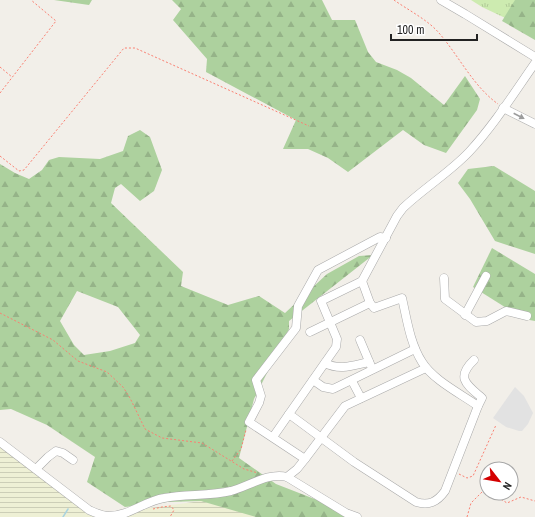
<svg xmlns="http://www.w3.org/2000/svg" width="535" height="517" font-family="'Archivo Narrow',sans-serif">
	<style>
		.farmland { fill: url(#farmland-rules) }
		.grass { fill: url(#grass-tufts) }
		.forest { fill: url(#forest-firs); fill-rule: evenodd }
		.parking { fill: #e2e2e2 }
		.lines { fill: none; stroke-linecap: round; stroke-linejoin: round }
		.stream { stroke: #aad3df; stroke-width: 1.5 }
		.minor-casing { stroke: #a9a9a9; stroke-width: 9 }
		.path { stroke: #fa8072; stroke-width: 1; stroke-dasharray: 2 2; stroke-linecap: butt }
		.minor { stroke: #fff; stroke-width: 8 }
		.oneway { fill: #9c9c9c }
	</style>
	<defs>
		<pattern id="farmland-rules" width="6" height="5" patternUnits="userSpaceOnUse"><rect width="6" height="5" fill="#eef0d5"/><path d="M0 2.5h6" fill="none" stroke="#ccceb7"/></pattern>
		<pattern id="grass-tufts" width="24" height="20" patternUnits="userSpaceOnUse"><rect width="24" height="20" fill="#cdebb0"/><path d="M3 7l-1-3M5 7V3M7 7l1-3M15 17l-1-3M17 17v-4M19 17l1-3" fill="none" stroke="#b0c997"/></pattern>
		<pattern id="forest-firs" width="22" height="20" patternUnits="userSpaceOnUse"><rect width="22" height="20" fill="#add19e"/><path d="M5 1l3.5 6h-7zM16 11l3.5 6h-7z" fill="#95b388"/></pattern>
	</defs>
	<rect width="100%" height="100%" fill="#f2efe9"/>
	<path class="farmland" d="M0,442L98,515L201,501L261,517H0Z"/>
	<path class="grass" d="M471,0H535V32L482,7Z"/>
	<g class="forest">
		<path d="M54,0H92L89,5Z"/>
		<path d="M172,0H322L332,20H355L368,52L376,62L397,70L411,78L444,105L465,76L480,99L477,110L446,153L424,145L403,130L348,172L328,158L308,149H283L296,120L206,72L207,59L173,20L181,9Z"/>
		<path d="M515,0H535V40L502,21Z"/>
		<path d="M140,130L150,137L162,170L154,191L140,201L121,184L115,188L111,203L183,272L181,286L228,305L259,296L285,313L327,274L359,256L373,255L289,321V329L254,399L239,458L276,484L330,505L349,517H256L201,501L167,502L125,507L87,482L95,457L47,425L11,409L0,410V164L15,173L29,179L42,170L49,160L59,157L100,159L123,151L128,136ZM77,291L118,307L140,335L135,343L110,351L84,355L74,345L60,321Z"/>
		<path d="M494,166L535,191V254L495,241L470,199L458,183L468,169Z"/>
		<path d="M492,248L535,274V321L524,319L473,287Z"/>
	</g>
	<path class="parking" d="M515,387L524,396L533,413L528,424L522,431H519L506,427L493,418Z"/>
	<g class="lines">
		<path class="stream" d="M63,517L68,509"/>
		<defs>
			<g id="minor">
				<path d="M441,0L465,14L535,57"/>
				<path d="M503,108L535,124"/>
				<path d="M444,278L445,299L476,322L487,321L506,311L527,316"/>
				<path d="M362,281L370,303L374,308L402,298C407,320 410,343 422,362C433,380 461,394 478,406"/>
				<path d="M465,315L486,276"/>
				<path d="M310,332L370,303"/>
				<path d="M360,340L371,366"/>
				<path d="M474,360C455,378 467,385 482,398L478,406L445,491C437,502 429,506 416,502L354,462L289,414L336,347L337,339L321,301L362,281L397,216L403,208C424,188 449,173 469,152C494,125 514,93 535,63"/>
				<path d="M325,363C340,371 354,365 369,362"/>
				<path d="M313,380L323,387L333,389L415,349"/>
				<path d="M352,381L361,398"/>
				<path d="M273,437L289,414"/>
				<path d="M0,442L89,510C96,513 102,516 109,516C129,516 145,501 164,498C186,494 210,496 231,491C249,486 269,472 287,477L346,513L357,517"/>
				<path d="M305,459L345,406L426,368"/>
				<path d="M36,469L48,457L56,451L63,453L73,460"/>
				<path d="M287,477L297,469L305,459L249,422L259,403L261,396L256,380L296,328L298,306L318,270L380,237L386,238"/>
			</g>
		</defs>
		<use href="#minor" class="minor-casing"/>
		<g class="path">
			<path d="M394,0C408,10 428,20 439,33C459,56 473,86 498,104"/>
			<path d="M0,67L12,77"/>
			<path d="M0,93L56,21L31,0"/>
			<path d="M0,156L19,171L24,170L124,48H135L309,126"/>
			<path d="M0,313L53,340L78,361L107,372L123,387L130,398L145,429L162,438L202,443L244,469L258,473"/>
			<path d="M232,461L241,449L246,430"/>
			<path d="M459,474L467,478L473,476L496,425"/>
			<path d="M491,493L507,503L521,497L535,501"/>
			<path d="M153,509L162,507L171,506L174,510L170,517"/>
			<path d="M467,517L471,503L483,491L487,490"/>
		</g>
		<use href="#minor" class="minor"/>
	</g>
	<defs><path id="oneway-solid" d="M-6-.8H1V-3.2L6.5 0L1 3.2V.8H-6Z"/></defs>
	<use class="oneway" href="#oneway-solid" transform="translate(519 116) rotate(27)"/>
	<g transform="translate(499 481) rotate(121)"><circle r="19" fill="#ffffff" stroke="#a7a7a7"/>
	<path d="M0-3L7 15L0 10L-7 15Z" fill="#d40000"/>
	<text y="-6" font-size="11" font-weight="bold" text-anchor="middle" fill="#222222">N</text>
	</g>
	<path d="M391 34v6h86v-6" fill="none" stroke="#222222" stroke-width="2"/>
	<text x="397" y="34" font-size="12" fill="#222222" stroke="#ffffff" stroke-width="3" paint-order="stroke">100 m</text>
</svg>
